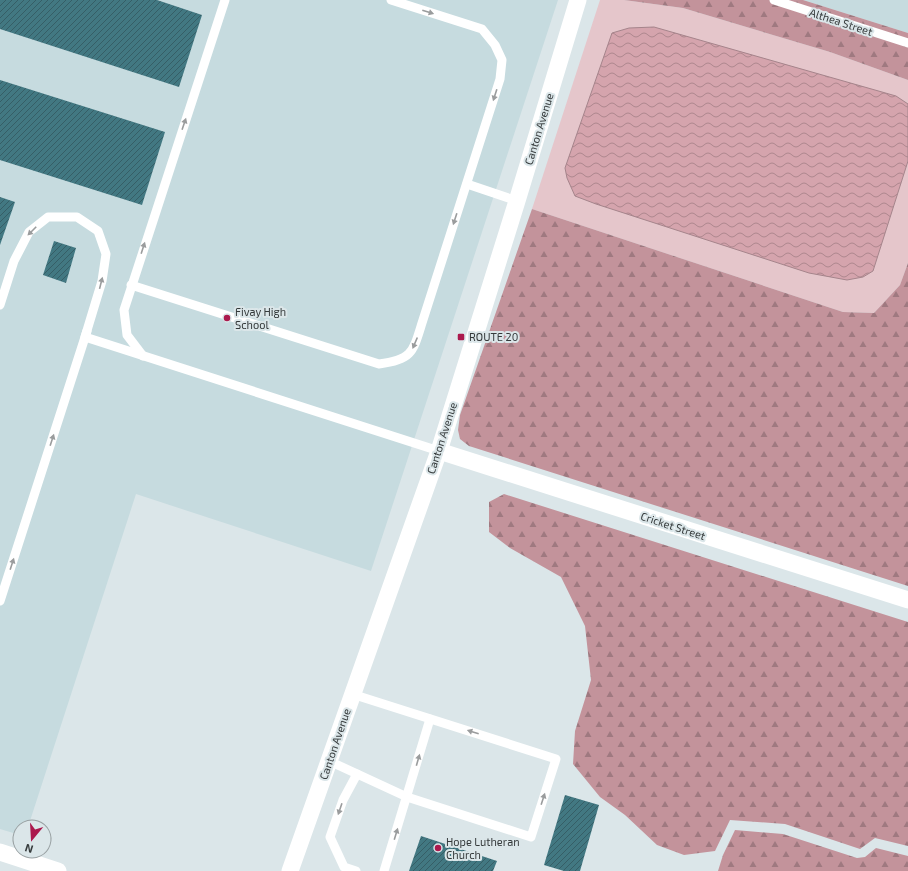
<svg xmlns="http://www.w3.org/2000/svg" width="908" height="871" font-family="'Exo 2',sans-serif">
	<style>
		.built { fill: #c6dbdf }
		.grass { fill: #e5c6cb }
		.forest { fill: url(#forest-firs) }
		.water { fill: url(#water-waves); stroke: #a5848b }
		.building { fill: url(#building-hatch) }
		.lines { fill: none; stroke-linecap: round; stroke-linejoin: round }
		.service { stroke: #fff; stroke-width: 9 }
		.minor { stroke: #fff; stroke-width: 17 }
		.oneway { fill: #9a9c9d }
		.poi-dot { fill: #ab194d; stroke: #dbe6e9; stroke-width: 1.5 }
		.labels { text-anchor: middle; stroke-width: 4; stroke-linejoin: round; paint-order: stroke }
		.street-label { font-size: 11px; fill: #353a3b; stroke: #dbe6e9 }
		.poi-label { font-size: 11px; fill: #353a3b; stroke: #dbe6e9; text-anchor: start }
	</style>
	<defs>
		<pattern id="forest-firs" width="22" height="20" patternUnits="userSpaceOnUse"><rect width="22" height="20" fill="#c3939b"/><path d="M5 1l3.5 6h-7zM16 11l3.5 6h-7z" fill="#9f7980"/></pattern>
		<pattern id="water-waves" width="16" height="10" patternUnits="userSpaceOnUse"><rect width="16" height="10" fill="#d5a4ad"/><path d="M0 5q4-4 8 0t8 0" fill="none" stroke="#ae878e"/></pattern>
		<pattern id="building-hatch" width="6" height="6" patternUnits="userSpaceOnUse"><rect width="6" height="6" fill="#427882"/><path d="M-1 1l2-2M0 6l6-6M5 7l2-2" fill="none" stroke="#365e66"/></pattern>
	</defs>
	<rect width="100%" height="100%" fill="#dbe6e9"/>
	<g class="built">
		<path d="M0,0H558L371,571L136,494L28,827H20V835L0,829Z"/>
		<path d="M803,0H908V33Z"/>
	</g>
	<path class="grass" d="M600,0H624L683,8L830,52L908,80V263L900,285L874,313L843,312L532,209Z"/>
	<g class="forest">
		<path d="M624,0H803L908,33V80L830,52L683,8Z"/>
		<path d="M532,209L843,312L874,313L900,285L908,263V586L469,446L460,439L458,430L460,415Z"/>
		<path d="M504,494L908,622V846L875,838L860,849L785,824L730,820L715,851L684,855L657,845L625,815L600,797L573,764L575,731L591,680L585,626L561,577L510,548L489,532V502Z"/>
		<path d="M735,830L783,834L857,858L865,857L876,848L908,856V871H718L723,855Z"/>
	</g>
	<path class="water" d="M654,27L896,96L908,104V161L873,271L863,277L847,280L809,273L596,204L575,196L567,178L565,168L612,33L629,28Z"/>
	<g class="building">
		<path d="M0,0H157L202,15L179,87L0,29Z"/>
		<path d="M0,80L165,132L142,205L0,160Z"/>
		<path d="M0,197L15,202L0,245Z"/>
		<path d="M54,241L76,248L66,283L43,275Z"/>
		<path d="M565,795L599,805L580,871H564L544,865Z"/>
		<path d="M421,836L497,861L493,871H409Z"/>
	</g>
	<g class="lines">
		<g class="service">
			<path d="M774,0L908,43"/>
			<path d="M467,184L517,201"/>
			<path d="M131,285L379,364C412,360 413,352 422,323L500,79L502,60L495,45L482,29L391,0"/>
			<path d="M0,305L14,261L29,232L48,217H77L98,231L106,254L102,281L85,337L439,451"/>
			<path d="M143,356L127,335L124,310L225,0"/>
			<path d="M0,601L87,331"/>
			<path d="M329,761L407,797L531,837L556,759L352,694"/>
			<path d="M356,871L344,867L330,837L343,800L357,774"/>
			<path d="M384,871L430,719"/>
		</g>
		<g class="minor">
			<path d="M439,451L908,600"/>
			<path d="M0,852L58,871"/>
			<path d="M290,871L439,451L517,201L578,0"/>
		</g>
	</g>
	<defs><path id="oneway-solid" d="M-6-.8H1V-3.2L6.5 0L1 3.2V.8H-6Z"/></defs>
	<g class="oneway">
		<use href="#oneway-solid" transform="translate(428 12) rotate(18)"/>
		<use href="#oneway-solid" transform="translate(495 95) rotate(108)"/>
		<use href="#oneway-solid" transform="translate(184 124) rotate(-71)"/>
		<use href="#oneway-solid" transform="translate(455 219) rotate(108)"/>
		<use href="#oneway-solid" transform="translate(32 231) rotate(135)"/>
		<use href="#oneway-solid" transform="translate(143 248) rotate(-72)"/>
		<use href="#oneway-solid" transform="translate(101 283) rotate(-76)"/>
		<use href="#oneway-solid" transform="translate(415 343) rotate(113)"/>
		<use href="#oneway-solid" transform="translate(52 440) rotate(-72)"/>
		<use href="#oneway-solid" transform="translate(12 564) rotate(-72)"/>
		<use href="#oneway-solid" transform="translate(473 732) rotate(-162)"/>
		<use href="#oneway-solid" transform="translate(418 760) rotate(-74)"/>
		<use href="#oneway-solid" transform="translate(543 799) rotate(-72)"/>
		<use href="#oneway-solid" transform="translate(340 809) rotate(109)"/>
		<use href="#oneway-solid" transform="translate(396 834) rotate(-73)"/>
	</g>
	<g class="poi-dot">
		<circle cx="227" cy="318" r="4"/>
		<rect x="457" y="333" width="8" height="8" rx="2"/>
		<circle cx="438" cy="848" r="4"/>
	</g>
	<g class="labels">
		<g class="street-label">
			<text transform="translate(841 22) rotate(18)" y="4">Althea Street</text>
			<text transform="translate(539 129) rotate(-73)" y="4">Canton Avenue</text>
			<text transform="translate(442 438) rotate(-72)" y="4">Canton Avenue</text>
			<text transform="translate(673 526) rotate(18)" y="4">Cricket Street</text>
			<text transform="translate(335 744) rotate(-71)" y="4">Canton Avenue</text>
		</g>
		<g class="poi-label">
			<text x="235" y="316">Fivay High<tspan x="235" dy="13">School</tspan></text>
			<text x="469" y="341">ROUTE 20</text>
			<text x="446" y="846">Hope Lutheran<tspan x="446" dy="13">Church</tspan></text>
		</g>
	</g>
	<g transform="translate(32 839) rotate(198)"><circle r="19" fill="#dbe6e9" stroke="#99a1a3"/>
	<path d="M0-3L7 15L0 10L-7 15Z" fill="#ab194d"/>
	<text y="-6" font-size="11" font-weight="bold" text-anchor="middle" fill="#353a3b">N</text>
	</g>
</svg>
